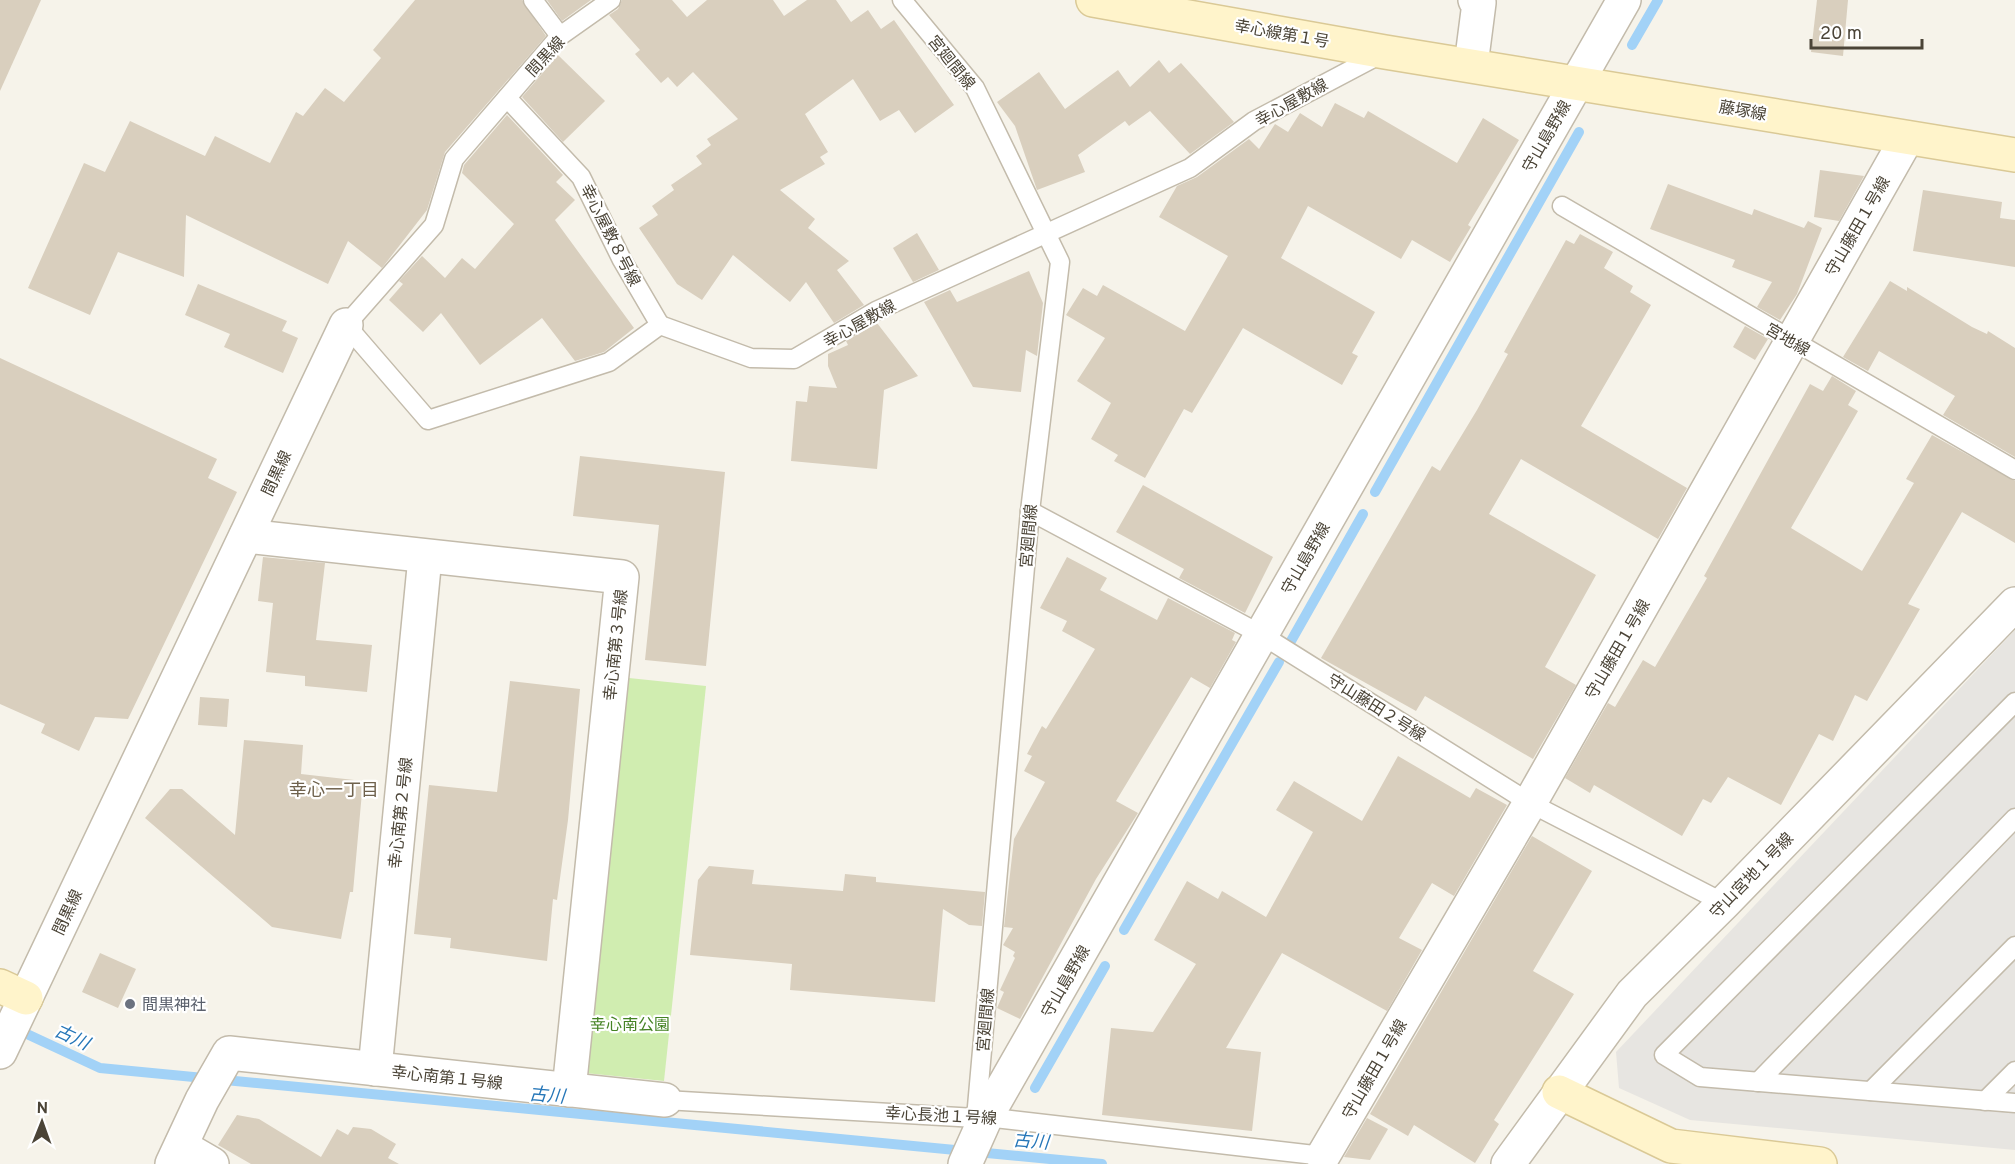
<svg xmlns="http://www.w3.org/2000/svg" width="2015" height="1164" font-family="Overpass,'Noto Sans JP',sans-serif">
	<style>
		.green { fill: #d0edb0 }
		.parking { fill: #e7e5e1 }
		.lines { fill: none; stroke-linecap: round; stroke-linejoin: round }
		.stream { stroke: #a2d2f7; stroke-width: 10 }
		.building { fill: #d9cfbe }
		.lane-casing { stroke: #c3bbab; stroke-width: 21 }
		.street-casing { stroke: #c3bbab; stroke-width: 36 }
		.secondary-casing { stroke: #dac996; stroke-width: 36 }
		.lane { stroke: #fff; stroke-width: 18 }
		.street { stroke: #fff; stroke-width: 33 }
		.secondary { stroke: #fff4cb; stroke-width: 33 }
		.worship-dot { fill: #6b7280; stroke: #fff; stroke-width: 2 }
		.labels { text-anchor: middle; stroke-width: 4.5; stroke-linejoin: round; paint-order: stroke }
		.street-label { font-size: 16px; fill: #4b4437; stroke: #fff }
		.worship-label { font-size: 16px; fill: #5b616d; stroke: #fff; text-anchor: start }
		.park-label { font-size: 16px; fill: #458324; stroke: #fff }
		.neighbourhood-label { font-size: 18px; fill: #6f624d; stroke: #fff }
		.water-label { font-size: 18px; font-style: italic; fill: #2576b8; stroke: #fff }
	</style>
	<rect width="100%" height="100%" fill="#f6f3ea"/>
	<path class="green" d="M629,678L706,686L664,1081L585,1073Z"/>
	<path class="parking" d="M2015,630V1150L1690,1120L1619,1088L1616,1052Z"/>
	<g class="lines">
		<g class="stream">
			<path d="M1632,45L1658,0"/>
			<path d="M1375,492L1579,132"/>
			<path d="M1291,641L1363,514"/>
			<path d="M1124,930L1279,662"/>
			<path d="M14,1028L100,1068L1102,1164"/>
			<path d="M1035,1088L1105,966"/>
		</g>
	</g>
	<g class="building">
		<path d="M0,0H41L0,91Z"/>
		<path d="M415,0H522L546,36L445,152L427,210L382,268L348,241L328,284L186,215L184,277L118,252L90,315L28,288L84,163L105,172L130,121L205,156L215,136L270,163L296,112L303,116L325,88L344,102L381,58L373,50Z"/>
		<path d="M547,0H591L562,21Z"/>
		<path d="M622,0H672L687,17L707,0H773L784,16L807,0H836L851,22L868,10L881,29L894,20L954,105L915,133L899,110L880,121L853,79L805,114L828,152L820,157L825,164L780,190L815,219L808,228L849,261L837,270L864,305L834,323L806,282L790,302L733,255L702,300L677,284L639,228L658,215L652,206L674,190L671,185L702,164L696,156L711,145L707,139L738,119L693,72L677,87L668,77L661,83L635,54L640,50L609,15L618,9Z"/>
		<path d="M1817,0H1848L1843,56L1811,52Z"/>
		<path d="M558,55L605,101L563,142L522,97Z"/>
		<path d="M1159,60L1169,73L1181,63L1234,122L1190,154L1150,111L1129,126L1125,121L1078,155L1085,172L1037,190L1015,126L997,102L1039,72L1065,109L1118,70L1130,87Z"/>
		<path d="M1335,103L1364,118L1368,111L1457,163L1483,118L1519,140L1468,225L1471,227L1450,262L1412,240L1401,259L1308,206L1281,258L1375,312L1352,353L1358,356L1342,385L1243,328L1192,413L1184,409L1145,478L1114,461L1118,455L1091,439L1111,403L1077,381L1105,338L1066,315L1083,288L1097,296L1103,285L1185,331L1228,256L1159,217L1177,186L1197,177L1249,139L1259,149L1275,124L1288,132L1300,113L1322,127Z"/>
		<path d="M507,115L563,175L556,182L575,200L555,220L634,328L604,352L575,361L542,318L480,365L441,313L423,332L389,300L403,284L399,281L422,256L445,278L462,258L475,269L514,224L462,173L464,165Z"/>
		<path d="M1820,170L1864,176L1839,221L1814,217Z"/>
		<path d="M1668,184L1752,215L1754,209L1804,228L1808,221L1822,228L1797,294L1780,320L1757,307L1772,282L1732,267L1735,260L1650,229Z"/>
		<path d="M1923,190L2002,202L2000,218L2015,220V267L1913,251Z"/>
		<path d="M917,233L939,270L913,282L893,248Z"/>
		<path d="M1580,234L1613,252L1604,268L1633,286L1630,292L1651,305L1581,426L1687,488L1658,539L1521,459L1489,514L1596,575L1545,667L1576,685L1533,759L1425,696L1416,711L1321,658L1432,466L1440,471L1477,410L1508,354L1504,352L1566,240L1574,244Z"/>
		<path d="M1029,271L1043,303L1037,356L1026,350L1021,392L973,387L924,302L950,290L957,302Z"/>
		<path d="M1890,281L1907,291V287L1972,327L1987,334L1988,331L2015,348V457L1943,415L1955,396L1879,351L1868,371L1843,357Z"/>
		<path d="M198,284L287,321L282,331L298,338L283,373L224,347L230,334L185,315Z"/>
		<path d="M877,323L918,376L884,390L877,469L791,461L796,401L807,402L809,386L837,388L828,366V354L848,345L846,341Z"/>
		<path d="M1745,326L1768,339L1755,360L1733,347Z"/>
		<path d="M0,358L217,459L208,478L237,492L128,719L95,717L79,751L41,733L45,724L0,704Z"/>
		<path d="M1832,376L1856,391L1848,405L1858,411L1791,528L1862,571L1914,483L1906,479L1932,435L2015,481V543L1962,512L1908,604L1920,609L1867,701L1855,695L1833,741L1819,734L1781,805L1728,777L1711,803L1703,799L1682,836L1594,785L1590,793L1565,778L1608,703L1615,707L1643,660L1655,667L1707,578L1704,576L1810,384L1823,391Z"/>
		<path d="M580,456L725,472L706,666L645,660L659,525L573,516Z"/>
		<path d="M1143,485L1273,557L1245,613L1179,578L1184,569L1116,532Z"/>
		<path d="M263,557L325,563L316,640L372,645L367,692L305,686V676L266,672L273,603L258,601Z"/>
		<path d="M1067,557L1107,578L1100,590L1157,620L1168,598L1235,633L1232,640L1236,642L1210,688L1191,677L1116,801L1138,813L1096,879L1020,1019L997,1008L1004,992L1000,990L1015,958L1013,956L1015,952L1003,945L1013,928L1004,927L1014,839L1045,782L1024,771L1032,756L1027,754L1042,726L1046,729L1095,649L1062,631L1067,621L1040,608Z"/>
		<path d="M510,681L580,689L568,820L557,900L553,899L547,961L450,948L451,938L414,934L429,785L497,792Z"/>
		<path d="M200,697L229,699L227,727L198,725Z"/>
		<path d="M244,740L303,745L301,774L363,781L353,892H350L341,939L272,927L145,818L170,789H182L235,835Z"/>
		<path d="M1398,756L1470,798L1476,788L1507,805L1454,896L1432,883L1399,938L1422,950L1387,1011L1282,953L1226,1048L1261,1052L1252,1131L1102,1115L1111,1028L1153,1032L1196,964L1154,940L1187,881L1218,899L1222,891L1266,917L1313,832L1276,810L1294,781L1362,821Z"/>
		<path d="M1532,836L1592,871L1533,971L1574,994L1494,1120L1499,1124L1475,1163L1414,1125L1408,1136L1370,1114Z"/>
		<path d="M709,866L754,870L752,884L843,891L845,874L876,877V882L985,892L982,926L969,925L943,909L935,1002L790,990L792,964L690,955L698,880Z"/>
		<path d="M100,953L136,969L118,1008L82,992Z"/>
		<path d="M237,1115L259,1119L321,1157L337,1129L348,1135L353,1127L371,1129L396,1144L388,1158L399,1164H251L218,1145Z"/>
		<path d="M1367,1118L1388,1129L1370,1160L1344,1157Z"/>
	</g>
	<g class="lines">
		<defs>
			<g id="lane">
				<path d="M533,0L560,36"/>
				<path d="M611,0L560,36L454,159L434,225L346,325L428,420L609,362L660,325L751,358L794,359L876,311L1190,168L1254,121L1381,54"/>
				<path d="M507,98L581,177L622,260L660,325"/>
				<path d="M1562,206L2015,470"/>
				<path d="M1030,511L1262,635L1530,803L1724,903"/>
				<path d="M2015,702L1664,1055L1700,1077L2015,1103"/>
				<path d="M1758,1082L2015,818"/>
				<path d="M1871,1091L2015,946"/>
				<path d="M665,1100L976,1118L1030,511L1060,262L975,88L902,0"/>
				<path d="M1985,1101L2015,1071"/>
				<path d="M986,1117L1323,1156"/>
			</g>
			<g id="street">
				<path d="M1471,65L1479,3L1475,0"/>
				<path d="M246,536L622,577L569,1090"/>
				<path d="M0,1052L346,325"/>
				<path d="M375,1069L425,557"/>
				<path d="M181,1146L212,1164"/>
				<path d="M1323,1156L1530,803L1907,138"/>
				<path d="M172,1164L202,1100L229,1053L665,1100"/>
				<path d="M965,1164L986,1117L1624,0"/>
				<path d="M1508,1164L1632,994L1724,903L2015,604"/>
			</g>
			<g id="secondary">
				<path d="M1093,0L1385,52L2015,155"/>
				<path d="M0,986L26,998"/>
				<path d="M1559,1092L1671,1146L1820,1164"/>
			</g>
		</defs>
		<use href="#lane" class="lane-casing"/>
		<use href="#street" class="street-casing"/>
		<use href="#secondary" class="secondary-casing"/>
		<use href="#lane" class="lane"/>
		<use href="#street" class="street"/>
		<use href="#secondary" class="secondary"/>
	</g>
	<circle class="worship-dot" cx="130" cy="1004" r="6"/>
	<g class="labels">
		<g class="street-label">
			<text transform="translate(1282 33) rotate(10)" y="6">幸心線第１号</text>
			<text transform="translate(545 56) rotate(-47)" y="6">間黒線</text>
			<text transform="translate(952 62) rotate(51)" y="6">宮廻間線</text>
			<text transform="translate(1291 102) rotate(-29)" y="6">幸心屋敷線</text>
			<text transform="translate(1743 110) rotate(10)" y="6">藤塚線</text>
			<text transform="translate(1546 136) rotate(-60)" y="6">守山島野線</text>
			<text transform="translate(1857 226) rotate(-60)" y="6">守山藤田１号線</text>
			<text transform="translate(611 235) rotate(63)" y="6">幸心屋敷８号線</text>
			<text transform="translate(859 323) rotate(-29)" y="6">幸心屋敷線</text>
			<text transform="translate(1788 339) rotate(30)" y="6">宮地線</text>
			<text transform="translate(276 473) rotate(-65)" y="6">間黒線</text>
			<text transform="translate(1028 536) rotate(-85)" y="6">宮廻間線</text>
			<text transform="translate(1305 558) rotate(-60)" y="6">守山島野線</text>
			<text transform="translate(615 645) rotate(-84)" y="6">幸心南第３号線</text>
			<text transform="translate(1617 649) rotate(-60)" y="6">守山藤田１号線</text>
			<text transform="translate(1377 707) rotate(32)" y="6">守山藤田２号線</text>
			<text transform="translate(400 813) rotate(-84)" y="6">幸心南第２号線</text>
			<text transform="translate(1751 875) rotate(-46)" y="6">守山宮地１号線</text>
			<text transform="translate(67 912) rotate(-65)" y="6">間黒線</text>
			<text transform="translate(1065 981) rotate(-60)" y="6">守山島野線</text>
			<text transform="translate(985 1020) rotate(-85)" y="6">宮廻間線</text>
			<text transform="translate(1374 1069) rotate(-60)" y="6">守山藤田１号線</text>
			<text transform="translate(447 1077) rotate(6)" y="6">幸心南第１号線</text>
			<text transform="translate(941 1115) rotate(3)" y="6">幸心長池１号線</text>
		</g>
		<g class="worship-label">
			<text x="142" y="1010">間黒神社</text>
		</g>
		<g class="park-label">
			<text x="630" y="1030">幸心南公園</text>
		</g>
		<g class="neighbourhood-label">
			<text x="334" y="796">幸心一丁目</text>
		</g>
		<g class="water-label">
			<text transform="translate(72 1037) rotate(25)" y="6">古川</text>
			<text transform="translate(547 1095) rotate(5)" y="6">古川</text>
			<text transform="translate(1031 1141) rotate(5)" y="6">古川</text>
		</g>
	</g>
	<g transform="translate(42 1122) rotate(1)" stroke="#ffffff" stroke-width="4.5" paint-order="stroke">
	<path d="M0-4.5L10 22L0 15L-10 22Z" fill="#4b4437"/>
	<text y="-9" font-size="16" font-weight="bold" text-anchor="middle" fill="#4b4437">N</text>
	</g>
	<path d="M1811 39v9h111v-9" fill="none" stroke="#4b4437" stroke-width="3"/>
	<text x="1820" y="39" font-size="18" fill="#4b4437" stroke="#ffffff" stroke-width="4.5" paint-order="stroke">20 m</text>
</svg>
